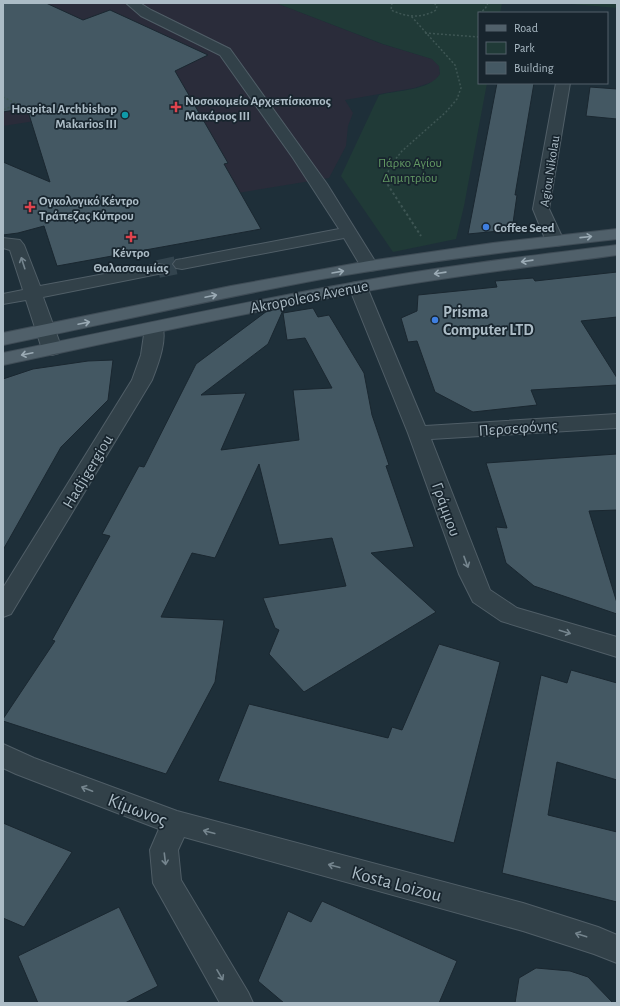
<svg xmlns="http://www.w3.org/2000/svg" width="620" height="1006" font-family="'Alegreya Sans',sans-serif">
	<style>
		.medical { fill: #2a2c3a }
		.green { fill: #203a37 }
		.building { fill: #445863; stroke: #1a2730 }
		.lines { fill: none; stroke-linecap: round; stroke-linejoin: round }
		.minor-tunnel { stroke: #33444e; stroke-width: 18; stroke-dasharray: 18 9; stroke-linecap: butt }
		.minor-casing { stroke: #505e67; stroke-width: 2 }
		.major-casing { stroke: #3f4c56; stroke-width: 2 }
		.path-far1 { stroke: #3e5654; stroke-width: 1.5; stroke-dasharray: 2 2; stroke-linecap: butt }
		.path { stroke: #3e5654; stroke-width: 2; stroke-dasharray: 2.5 2.5; stroke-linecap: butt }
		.minor { fill: #324149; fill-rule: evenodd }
		.major { fill: #50606a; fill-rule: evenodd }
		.oneway { stroke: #9aaab4 }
		.oneway2 { stroke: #75858e }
		.health-dot { fill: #e0444e; stroke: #18252e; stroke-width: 1.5 }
		.culture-dot { fill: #0f9aa8; stroke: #18252e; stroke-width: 1.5 }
		.shop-dot { fill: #3f7fe0; stroke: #18252e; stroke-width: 1.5 }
		.labels { text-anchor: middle; stroke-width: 3.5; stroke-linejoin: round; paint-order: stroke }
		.far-poi-label { font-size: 13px; font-weight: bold; fill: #acbcc6; stroke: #18252e; text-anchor: start }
		.far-park-label { font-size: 13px; fill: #629863; stroke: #18252e }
		.far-street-label { font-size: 13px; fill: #acbcc6; stroke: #18252e }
		.street-label { font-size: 16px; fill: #acbcc6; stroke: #18252e }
		.poi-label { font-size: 16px; font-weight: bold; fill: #acbcc6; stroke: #18252e; text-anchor: start }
		.near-street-label { font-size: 19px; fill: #acbcc6; stroke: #18252e }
	</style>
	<rect width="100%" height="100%" fill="#1e2f39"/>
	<path class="medical" d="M3,3H276L382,44L432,59L439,66L440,74L435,81L414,88L345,100L353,113L348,126L346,146L329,178L153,207L35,121L3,126Z"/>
	<g class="green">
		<path d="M276,3H502L500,13H479V83H487L464,206L456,239L393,252L341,176L379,95C398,90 429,91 440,74L439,66L432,59L383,44Z"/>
		<path d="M560,3H617V8Z"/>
	</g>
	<g class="building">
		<path d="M3,3H46L83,20L110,10L208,55L175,71L228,163L224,164L261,229L57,266L44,226L18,233L3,235V162L50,182L27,108L3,112Z"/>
		<path d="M497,83H534L515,195H517L513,223L499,231L468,234Z"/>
		<path d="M590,87L617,89V119L586,116Z"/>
		<path d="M617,272V317L581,321L617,378V385L531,390L537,405L473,412L435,392L417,341L408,342L401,318L417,311L418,295L497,287L495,281L533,278L535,281Z"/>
		<path d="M284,308L268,344L201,395L246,393L221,450L299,440L293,390L332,388L305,338L287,340L283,313L313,308L318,317L329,315L364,373L372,415L389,465L386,466L414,547L371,553L436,612L304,692L269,654L279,630L275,628L263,598L346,586L332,538L279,545L259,464L215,558L192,553L161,617L224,620L215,682L166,774L3,721V719L55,641L52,640L110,536L102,534L139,466L144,467L196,364L267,311Z"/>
		<path d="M113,360L108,400L61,447L3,550V379L33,369L88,361Z"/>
		<path d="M617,454V510L589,511L617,603V614L534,586L506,563L496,527L507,528L486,463Z"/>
		<path d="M439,644L500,662L454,843L218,781L249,704L388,738L392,727L402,730Z"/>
		<path d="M571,670L617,683V780L557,762L548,815L617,832V902L502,873L541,675L567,683Z"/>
		<path d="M3,823L72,852L24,927L3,918Z"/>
		<path d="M322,901L457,961L439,1003H284L258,981L288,911L311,922Z"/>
		<path d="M119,907L158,986L125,1003H38L18,956Z"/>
		<path d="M536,968L570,971L588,977L613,1003H515L519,978Z"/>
	</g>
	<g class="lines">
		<path class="minor-tunnel" d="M158,269L182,264"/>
		<defs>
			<g id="minor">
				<path d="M126,3H140L151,10L230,49L327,184L378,266L375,270L369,271L363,270L344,238L182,269L176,268L173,264L176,260L182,259L339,229L293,158L220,55L141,16Z"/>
				<path d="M556,83H570L549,209L564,241L561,245L555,246L549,245L546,241L533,209Z"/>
				<path d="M3,238L20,240L24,245L40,286L158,264L164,265L167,269L164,273L158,274L43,297L62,349L59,353L52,355L45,353L42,349L26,300L3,304V294L23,290L10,250L3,248Z"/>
				<path d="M358,282L364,283L367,287L425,426L617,414V428L431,439L490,590L517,608L617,637V657L501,621L473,602L459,574L408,433L349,287L352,283Z"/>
				<path d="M154,322L161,324C169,337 157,367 152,380L11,614L3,617V588L132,380L141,355L145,328L147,324Z"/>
				<path d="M3,744L34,758L177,811L523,903L598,927L617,935V963L594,954L523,931L184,837L178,850L181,880L248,992L253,1003H220L153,883L150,850L159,829L16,774L3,768Z"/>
			</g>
			<g id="major">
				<path d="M617,229V239C518,250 420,262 322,279C215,299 109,323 3,345V333L231,286L369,261L493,243Z"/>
				<path d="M617,245V255C530,267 443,277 356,293C238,314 121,340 3,365V353C121,329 238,303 356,282C443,266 530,256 617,245Z"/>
			</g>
		</defs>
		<use href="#minor" class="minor-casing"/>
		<use href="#major" class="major-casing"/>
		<g class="path-far1">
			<path d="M392,3L391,10C406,17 421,19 436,10L437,6L434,3"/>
			<path d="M479,13L485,9L488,3"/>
			<path d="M425,33L479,37"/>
			<path d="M3,97L17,104L3,110"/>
			<path d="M387,176L390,166L402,151L446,112L457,99L461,88L455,65L411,16"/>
		</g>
		<path class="path" d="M388,175L386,182L421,236"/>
		<use href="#minor" class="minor"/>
		<use href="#major" class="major"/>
	</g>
	<defs><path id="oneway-shaft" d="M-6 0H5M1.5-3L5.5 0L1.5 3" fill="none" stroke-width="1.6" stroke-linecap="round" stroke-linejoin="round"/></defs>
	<g class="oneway">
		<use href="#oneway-shaft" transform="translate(586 237) rotate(-6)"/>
		<use href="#oneway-shaft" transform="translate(527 261) rotate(172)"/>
		<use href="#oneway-shaft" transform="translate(338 272) rotate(-10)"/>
		<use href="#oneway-shaft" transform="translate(440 273) rotate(172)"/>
		<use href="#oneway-shaft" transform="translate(211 296) rotate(-12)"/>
		<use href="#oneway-shaft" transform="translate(84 323) rotate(-12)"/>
		<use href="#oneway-shaft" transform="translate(27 354) rotate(168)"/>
	</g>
	<g class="oneway2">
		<use href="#oneway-shaft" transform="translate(23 263) rotate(-108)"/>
		<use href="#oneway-shaft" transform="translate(466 562) rotate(70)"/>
		<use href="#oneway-shaft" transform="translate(565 632) rotate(17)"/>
		<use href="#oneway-shaft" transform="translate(87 789) rotate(-159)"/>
		<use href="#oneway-shaft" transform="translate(209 832) rotate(-165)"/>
		<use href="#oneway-shaft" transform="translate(165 859) rotate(83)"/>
		<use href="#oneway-shaft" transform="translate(334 866) rotate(-165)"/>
		<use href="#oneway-shaft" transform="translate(581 935) rotate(-162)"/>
		<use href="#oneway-shaft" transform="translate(220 975) rotate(60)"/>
	</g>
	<g class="health-dot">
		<path d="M174 101h4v4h4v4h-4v4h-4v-4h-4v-4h4z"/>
		<path d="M28 201h4v4h4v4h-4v4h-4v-4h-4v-4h4z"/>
		<path d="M129 231h4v4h4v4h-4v4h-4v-4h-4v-4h4z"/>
	</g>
	<circle class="culture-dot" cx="125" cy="115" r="4"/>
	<g class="shop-dot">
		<circle cx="486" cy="227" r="4"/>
		<circle cx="435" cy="320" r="4"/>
	</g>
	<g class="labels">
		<g class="far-poi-label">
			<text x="185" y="105">Νοσοκομείο Αρχιεπίσκοπος<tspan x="185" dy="15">Μακάριος ΙΙΙ</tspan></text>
			<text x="117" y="113" text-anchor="end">Hospital Archbishop<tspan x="117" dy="15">Makarios III</tspan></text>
			<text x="39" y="205">Ογκολογικό Κέντρο<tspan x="39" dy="15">Τράπεζας Κύπρου</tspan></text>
			<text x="494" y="232">Coffee Seed</text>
			<text x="131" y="257" text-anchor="middle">Κέντρο<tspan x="131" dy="15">Θαλασσαιμίας</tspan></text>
		</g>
		<g class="far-park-label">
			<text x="410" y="167">Πάρκο Αγίου<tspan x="410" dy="15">Δημητρίου</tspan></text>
		</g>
		<g class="far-street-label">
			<text transform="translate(549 171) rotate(-81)" y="5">Agiou Nikolau</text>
		</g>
		<g class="street-label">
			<text transform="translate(309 296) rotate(-11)" y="6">Akropoleos Avenue</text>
			<text transform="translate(518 427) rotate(-4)" y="6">Περσεφόνης</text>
			<text transform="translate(87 471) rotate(-59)" y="6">Hadjigergiou</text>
			<text transform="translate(447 509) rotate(70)" y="6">Γράμμου</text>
		</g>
		<g class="poi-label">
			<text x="443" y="317">Prisma<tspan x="443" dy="18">Computer LTD</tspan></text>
		</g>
		<g class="near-street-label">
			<text transform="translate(138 809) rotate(21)" y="7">Κίμωνος</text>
			<text transform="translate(397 883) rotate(15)" y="7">Kosta Loizou</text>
		</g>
	</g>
	<rect width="620" height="1006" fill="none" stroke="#acbcc6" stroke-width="8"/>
	<rect x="478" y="12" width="130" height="72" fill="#18252e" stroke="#53616b"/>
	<rect x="486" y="25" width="20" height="6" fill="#50606a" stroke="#53616b"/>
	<text x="514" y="32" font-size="12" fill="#acbcc6">Road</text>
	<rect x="486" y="42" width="20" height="12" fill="#203a37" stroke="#53616b"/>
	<text x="514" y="52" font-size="12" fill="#acbcc6">Park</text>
	<rect x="486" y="62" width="20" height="12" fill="#445863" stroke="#53616b"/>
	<text x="514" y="72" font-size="12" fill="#acbcc6">Building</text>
</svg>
